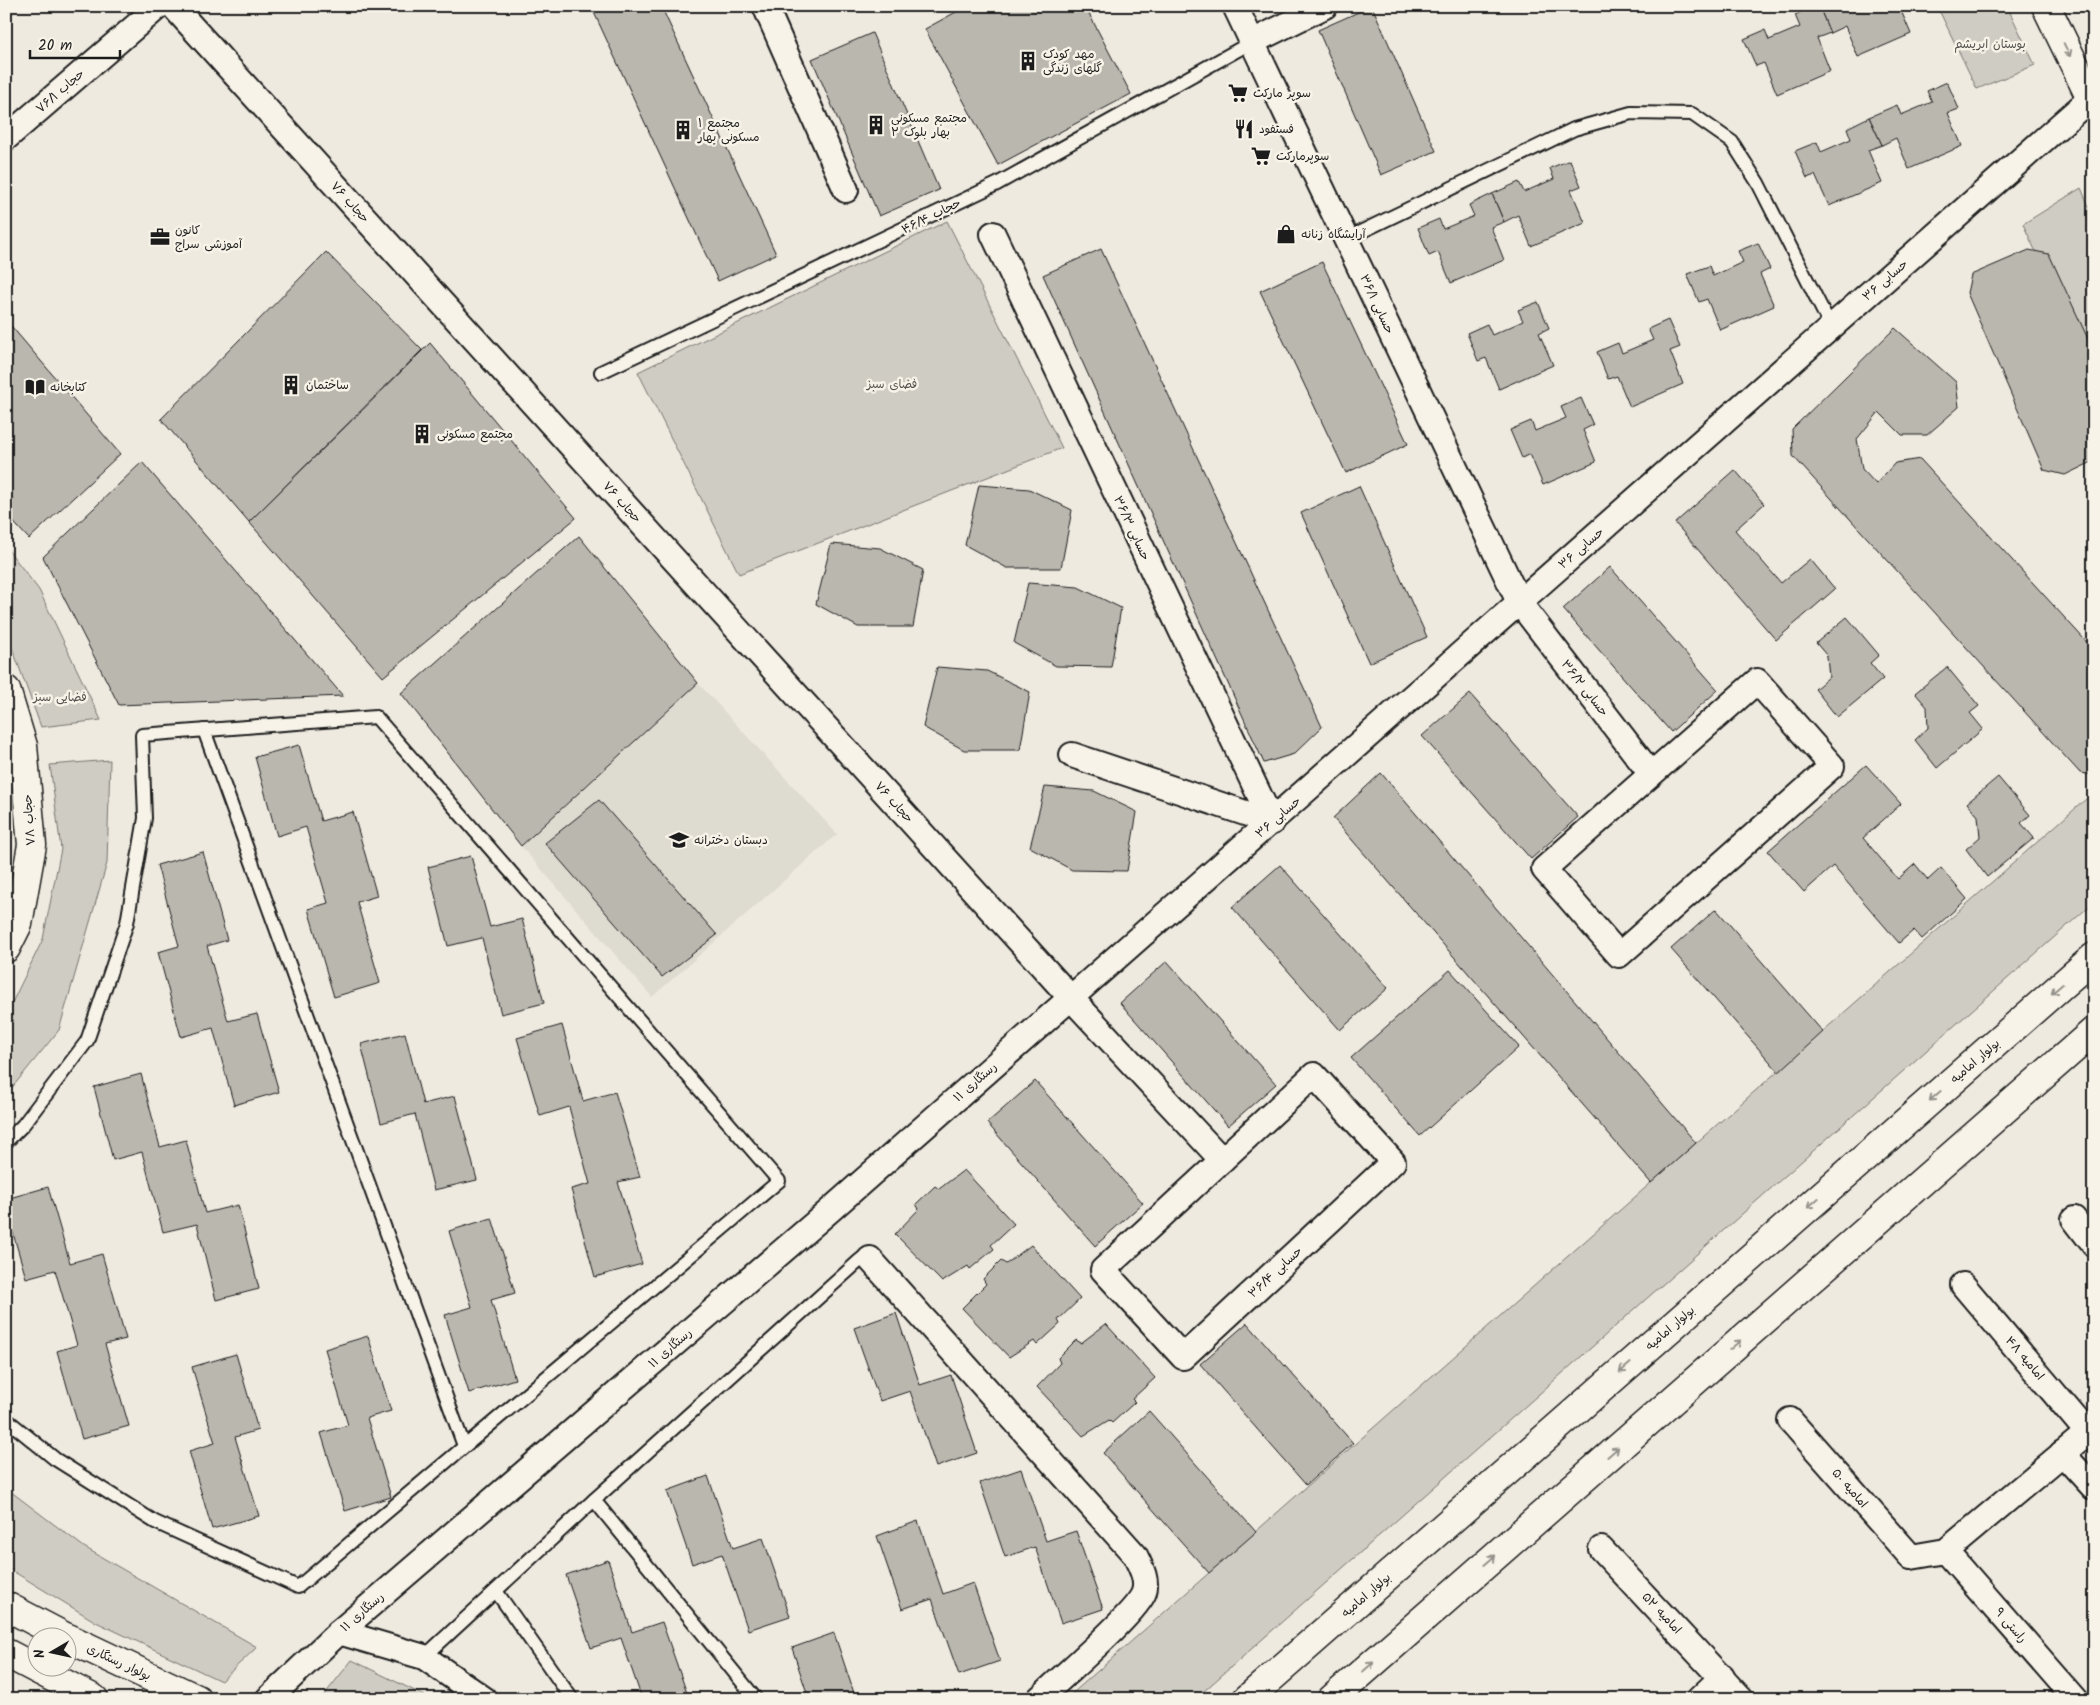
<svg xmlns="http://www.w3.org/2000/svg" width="2100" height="1705" font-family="Kalam,'Playpen Sans Arabic',sans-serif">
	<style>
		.built { fill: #dedbd1 }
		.green { fill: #cfccc3; stroke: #767470 }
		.building { fill: #bab7af; stroke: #1c1c1c }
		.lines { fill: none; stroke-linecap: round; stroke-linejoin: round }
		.service-casing { stroke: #1c1c1c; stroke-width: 16 }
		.minor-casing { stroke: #1c1c1c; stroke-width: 28 }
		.tertiary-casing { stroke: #1c1c1c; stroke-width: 31 }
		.secondary-casing { stroke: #1c1c1c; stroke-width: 31 }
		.primary-casing { stroke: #1c1c1c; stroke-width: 31 }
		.service { stroke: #f7f3e8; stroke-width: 12 }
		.minor { stroke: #f7f3e8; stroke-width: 24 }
		.tertiary { stroke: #f7f3e8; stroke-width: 28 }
		.secondary { stroke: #f7f3e8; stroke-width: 28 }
		.primary { stroke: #f7f3e8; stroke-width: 28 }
		.oneway { stroke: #94928c }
		.labels { text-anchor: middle; stroke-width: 5; stroke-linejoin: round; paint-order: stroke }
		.park-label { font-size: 12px; fill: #52514e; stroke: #f7f3e8 }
		.poi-label { font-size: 12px; fill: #1c1c1c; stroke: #f7f3e8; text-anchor: start }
		.street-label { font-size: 12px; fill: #1c1c1c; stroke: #f7f3e8 }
	</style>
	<rect width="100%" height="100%" fill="#eeeae0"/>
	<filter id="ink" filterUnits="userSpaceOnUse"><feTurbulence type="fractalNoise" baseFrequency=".02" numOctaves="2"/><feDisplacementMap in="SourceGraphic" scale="10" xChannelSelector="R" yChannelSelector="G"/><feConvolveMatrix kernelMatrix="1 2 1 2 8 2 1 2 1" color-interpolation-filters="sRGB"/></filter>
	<g filter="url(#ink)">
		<path class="built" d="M698,683L837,834L652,997L521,846Z"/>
		<g class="green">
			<path d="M1937,6H2007L2035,65L1977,89Z"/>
			<path d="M2081,188L2094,218V378L2023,224Z"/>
			<path d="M947,221L1062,448L739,574L638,372Z"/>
			<path d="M6,547L39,590L101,720L41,727L6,631Z"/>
			<path d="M110,760L107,863L59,1030L6,1095V1015L43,939L61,849L50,765Z"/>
			<path d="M2094,792V902L1195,1699H1066Z"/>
			<path d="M6,1488L84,1547L257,1647L221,1681L96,1622L6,1567Z"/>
			<path d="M352,1660L425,1696L429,1699H321Z"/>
		</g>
		<g class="building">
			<path d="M591,6H661L776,254L718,281Z"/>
			<path d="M967,6H1085L1131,94L998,165L925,29Z"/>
			<path d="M1372,6L1436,151L1381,175L1318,30Z"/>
			<path d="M1815,6H1819L1830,33L1817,38L1830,71L1777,94L1764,63L1756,66L1744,39L1765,30L1769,40L1800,27L1795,15Z"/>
			<path d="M1819,6H1899L1911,34L1858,57L1845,26L1830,33Z"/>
			<path d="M872,33L939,190L879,216L812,59Z"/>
			<path d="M1947,82L1959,109L1948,113L1962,146L1909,169L1896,138L1882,145L1869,117L1897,105L1901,115L1932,102L1927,91Z"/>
			<path d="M1869,117L1882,145L1868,150L1882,183L1829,206L1815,175L1807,178L1795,151L1817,142L1821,152L1851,139L1847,128Z"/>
			<path d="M1570,160L1581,186L1571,190L1585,223L1531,246L1518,215L1504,222L1492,194L1519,182L1524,192L1554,179L1550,168Z"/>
			<path d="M1492,194L1504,222L1491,227L1504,260L1451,283L1438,252L1429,256L1418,228L1439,219L1443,229L1474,216L1469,205Z"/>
			<path d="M1758,243L1770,269L1760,274L1774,306L1720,330L1707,299L1699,302L1687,274L1709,266L1713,276L1743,262L1738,251Z"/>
			<path d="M1101,249L1322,727L1294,754L1264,763L1043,275Z"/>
			<path d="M2029,250L2049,254L2094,352V461L2065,475L2044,470L1967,293L1971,275Z"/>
			<path d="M326,252L422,350L249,522L161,419Z"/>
			<path d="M1322,262L1408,444L1346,473L1260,291Z"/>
			<path d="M1538,302L1549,328L1539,333L1553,365L1499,389L1486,358L1478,361L1467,333L1487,324L1492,335L1523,321L1518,310Z"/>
			<path d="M6,320L120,454L29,539L6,514Z"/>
			<path d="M1668,320L1680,347L1670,351L1683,384L1630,407L1617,376L1608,379L1597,352L1618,343L1622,353L1653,340L1648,329Z"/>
			<path d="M1895,328L1956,382L1959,407L1927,435H1902L1879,412L1857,439L1862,469L1876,484L1895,463L1920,459L2094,650V775L2080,773L1793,456L1792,429Z"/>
			<path d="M430,343L576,518L383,677L249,522Z"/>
			<path d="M1581,398L1593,425L1583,430L1596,462L1543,485L1530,454L1522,458L1510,430L1531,421L1535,431L1566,418L1561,407Z"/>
			<path d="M142,462L343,696L119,705L43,557Z"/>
			<path d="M1735,470L1764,504L1735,530L1781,583L1810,559L1835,589L1776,640L1675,523Z"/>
			<path d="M979,485L1029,489L1072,510L1061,568H1007L965,545Z"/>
			<path d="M1359,486L1427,637L1369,663L1301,513Z"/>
			<path d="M579,536L698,683L521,846L401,693Z"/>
			<path d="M831,544L880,548L923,570L913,627H858L816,604Z"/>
			<path d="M1610,567L1718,690L1671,732L1563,609Z"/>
			<path d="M1028,583L1078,587L1121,608L1111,667L1056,666L1014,643Z"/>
			<path d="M1847,617L1879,655L1870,663L1883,679L1837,717L1815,689L1829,677L1827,656L1816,643Z"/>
			<path d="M937,667L987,671L1030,692L1020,750H964L923,727Z"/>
			<path d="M1947,667L1979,706L1970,713L1983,729L1937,768L1915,740L1928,728L1927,707L1915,693Z"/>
			<path d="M1470,694L1578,817L1531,859L1422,736Z"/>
			<path d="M299,745L321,821L353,812L377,896L357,902L380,983L334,997L308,909L328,903L306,827L277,836L255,757Z"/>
			<path d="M1866,765L1901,804L1863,838L1898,879L1915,864L1928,880L1941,868L1967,899L1922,939L1914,930L1899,943L1833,866L1804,892L1768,851Z"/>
			<path d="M1381,773L1696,1143L1651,1183L1333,818Z"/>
			<path d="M1998,777L2030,815L2021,823L2034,838L1987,877L1966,849L1980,837L1978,816L1967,803Z"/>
			<path d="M1045,787L1094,791L1137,812L1127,871L1072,870L1030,847Z"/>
			<path d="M599,800L717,935L662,977L545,843Z"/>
			<path d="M203,852L227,940L207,946L228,1021L257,1014L279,1092L234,1105L213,1028L181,1037L158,952L179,946L157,865Z"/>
			<path d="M471,856L490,927L522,919L544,1003L501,1014L482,938L448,946L428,867Z"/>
			<path d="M1280,865L1388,988L1340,1030L1232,907Z"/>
			<path d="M1716,909L1823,1032L1779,1072L1671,949Z"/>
			<path d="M1167,961L1276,1084L1228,1126L1120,1003Z"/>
			<path d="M1450,970L1519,1047L1420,1136L1351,1058Z"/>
			<path d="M562,1025L583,1101L615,1092L640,1177L618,1182L642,1264L595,1277L571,1189L590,1184L569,1107L540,1116L517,1038Z"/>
			<path d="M405,1033L423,1104L455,1096L477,1180L434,1190L415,1114L381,1123L361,1044Z"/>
			<path d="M141,1074L160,1147L186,1140L205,1213L238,1205L259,1289L216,1300L197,1224L163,1232L142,1152L113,1160L94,1087Z"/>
			<path d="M1035,1081L1143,1203L1095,1246L987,1123Z"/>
			<path d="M964,1170L1014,1224L991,1245L994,1249L970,1269L968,1266L942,1282L895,1234L919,1209L916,1204L935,1186L939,1189Z"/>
			<path d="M48,1187L70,1263L102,1254L126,1339L105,1344L129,1426L82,1439L57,1351L77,1345L55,1270L26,1278L6,1209V1199Z"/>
			<path d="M492,1218L515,1293L491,1300L515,1379L469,1393L445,1315L472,1307L449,1231Z"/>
			<path d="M1031,1245L1080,1299L1058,1320L1060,1324L1037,1345L1034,1341L1009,1357L962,1308L986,1284L983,1279L1001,1261L1006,1264Z"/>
			<path d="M896,1313L920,1385L951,1375L977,1453L936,1467L910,1391L880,1401L854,1328Z"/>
			<path d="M1247,1323L1353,1443L1306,1485L1200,1364Z"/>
			<path d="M1106,1324L1155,1378L1132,1399L1135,1402L1112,1423L1109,1420L1083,1436L1037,1387L1060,1363L1058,1358L1076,1340L1081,1343Z"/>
			<path d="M368,1336L391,1411L367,1418L391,1497L345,1511L321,1433L348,1425L325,1349Z"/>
			<path d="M236,1354L258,1430L235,1437L259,1516L212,1529L189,1451L215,1443L192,1367Z"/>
			<path d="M1149,1411L1256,1532L1209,1573L1103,1453Z"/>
			<path d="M1021,1469L1046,1541L1076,1531L1103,1609L1061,1623L1035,1547L1005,1557L980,1483Z"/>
			<path d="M708,1476L733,1548L763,1538L790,1616L748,1630L722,1554L692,1564L667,1491Z"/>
			<path d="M918,1521L943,1594L973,1583L1000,1661L959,1675L932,1599L902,1609L877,1536Z"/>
			<path d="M608,1560L632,1632L662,1622L689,1699H642L621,1638L591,1648L566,1575Z"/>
			<path d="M834,1633L856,1699H809L792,1648Z"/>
			<path d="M888,1695L890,1699H877Z"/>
		</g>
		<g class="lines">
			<defs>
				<g id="service">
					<path d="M1346,239L1574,129L1631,113L1692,114L1732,142L1758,183L1831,327"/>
					<path d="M601,372L997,184L1252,42"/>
					<path d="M204,730L464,1446"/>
					<path d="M6,1142L23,1125L87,1041L127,923L145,818L142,735L376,717L779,1181L298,1587L155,1522L55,1459L6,1419"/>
					<path d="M594,1500L756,1699"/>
					<path d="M496,1591L572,1699"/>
					<path d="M424,1657L594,1500L859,1261L864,1257L870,1259"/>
				</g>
				<g id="minor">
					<path d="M173,6L1071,998L1222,1160"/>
					<path d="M765,6L846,190"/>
					<path d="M1235,6L1519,602L1651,774"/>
					<path d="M1252,42L1325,6"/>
					<path d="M6,138L159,6"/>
					<path d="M993,234L1272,822"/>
					<path d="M1757,681L1832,766L1619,955L1544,869Z"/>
					<path d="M1072,755L1272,822"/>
					<path d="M1314,1075L1393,1162L1183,1357L1103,1270Z"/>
					<path d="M2074,1219L2094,1245"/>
					<path d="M870,1259L1135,1555C1140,1566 1148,1579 1144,1592C1138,1612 1058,1680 1039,1699"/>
					<path d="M1963,1285L2087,1432"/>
					<path d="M1790,1420L1911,1557L1946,1551L2094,1427"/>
					<path d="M2062,1453L2094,1488"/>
					<path d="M1601,1549L1741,1699"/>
					<path d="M1946,1551L2075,1699"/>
					<path d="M339,1632L424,1657L484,1699"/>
					<path d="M268,1699L339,1632L828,1212L2091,98"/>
					<path d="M1699,1699L1722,1677"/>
				</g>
				<g id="tertiary">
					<path d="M6,690L23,746L32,845L18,924L6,948"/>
					<path d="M6,1606L67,1638"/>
					<path d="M68,1638L197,1699"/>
					<path d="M6,1653L94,1699"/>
				</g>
				<path id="secondary" d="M2046,6L2094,105"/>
				<g id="primary">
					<path d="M1247,1699L2094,957"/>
					<path d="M1332,1699L2094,1031"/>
				</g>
			</defs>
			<use href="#service" class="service-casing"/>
			<use href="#minor" class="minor-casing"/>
			<use href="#tertiary" class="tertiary-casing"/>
			<use href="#secondary" class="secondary-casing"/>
			<use href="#primary" class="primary-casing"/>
			<use href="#service" class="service"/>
			<use href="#minor" class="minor"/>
			<use href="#tertiary" class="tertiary"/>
			<use href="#secondary" class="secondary"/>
			<use href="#primary" class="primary"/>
		</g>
		<defs><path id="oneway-shaft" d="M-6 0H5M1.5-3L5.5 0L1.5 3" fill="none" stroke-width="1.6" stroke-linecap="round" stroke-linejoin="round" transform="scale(1.25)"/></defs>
		<g class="oneway">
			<use href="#oneway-shaft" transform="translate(2067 50) rotate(64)"/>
			<use href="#oneway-shaft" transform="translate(2057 989) rotate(139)"/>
			<use href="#oneway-shaft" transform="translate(1935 1096) rotate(139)"/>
			<use href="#oneway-shaft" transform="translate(1813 1203) rotate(139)"/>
			<use href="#oneway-shaft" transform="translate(1735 1345) rotate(-41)"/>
			<use href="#oneway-shaft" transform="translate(1625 1368) rotate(139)"/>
			<use href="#oneway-shaft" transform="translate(1613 1452) rotate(-41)"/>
			<use href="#oneway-shaft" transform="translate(1490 1560) rotate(-41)"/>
			<use href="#oneway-shaft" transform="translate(1368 1667) rotate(-41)"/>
		</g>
	</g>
	<defs>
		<symbol id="building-bare" viewBox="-9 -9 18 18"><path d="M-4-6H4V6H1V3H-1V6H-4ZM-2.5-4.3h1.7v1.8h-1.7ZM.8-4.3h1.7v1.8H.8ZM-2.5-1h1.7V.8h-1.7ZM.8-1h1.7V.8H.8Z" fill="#1c1c1c" stroke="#f7f3e8" stroke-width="2.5" paint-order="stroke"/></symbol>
		<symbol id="supermarket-bare" viewBox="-9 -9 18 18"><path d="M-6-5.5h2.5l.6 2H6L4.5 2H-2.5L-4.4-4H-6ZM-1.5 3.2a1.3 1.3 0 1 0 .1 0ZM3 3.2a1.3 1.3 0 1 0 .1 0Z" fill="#1c1c1c" stroke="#f7f3e8" stroke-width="2.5" paint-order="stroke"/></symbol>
		<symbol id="restaurant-bare" viewBox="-9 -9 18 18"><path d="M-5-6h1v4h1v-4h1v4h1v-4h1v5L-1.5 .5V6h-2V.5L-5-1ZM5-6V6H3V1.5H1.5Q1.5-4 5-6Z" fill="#1c1c1c" stroke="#f7f3e8" stroke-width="2.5" paint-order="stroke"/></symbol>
		<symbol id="shop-bare" viewBox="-9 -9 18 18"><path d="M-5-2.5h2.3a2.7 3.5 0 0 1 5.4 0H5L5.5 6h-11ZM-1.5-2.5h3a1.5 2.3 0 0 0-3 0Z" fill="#1c1c1c" stroke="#f7f3e8" stroke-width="2.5" paint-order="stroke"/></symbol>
		<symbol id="office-bare" viewBox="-9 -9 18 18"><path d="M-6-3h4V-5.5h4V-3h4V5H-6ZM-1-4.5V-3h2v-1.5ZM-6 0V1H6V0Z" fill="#1c1c1c" stroke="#f7f3e8" stroke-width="2.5" paint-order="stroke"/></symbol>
		<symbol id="library-bare" viewBox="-9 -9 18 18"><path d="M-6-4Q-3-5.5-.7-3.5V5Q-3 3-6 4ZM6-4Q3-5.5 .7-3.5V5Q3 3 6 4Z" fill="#1c1c1c" stroke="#f7f3e8" stroke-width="2.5" paint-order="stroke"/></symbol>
		<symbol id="school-bare" viewBox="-9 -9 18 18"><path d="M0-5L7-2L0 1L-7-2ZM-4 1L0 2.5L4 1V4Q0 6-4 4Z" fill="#1c1c1c" stroke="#f7f3e8" stroke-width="2.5" paint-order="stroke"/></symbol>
	</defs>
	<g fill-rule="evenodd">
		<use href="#building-bare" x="1014" y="47" width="28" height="28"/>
		<use href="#supermarket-bare" x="1224" y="79" width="28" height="28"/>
		<use href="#building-bare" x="862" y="111" width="28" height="28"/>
		<use href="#restaurant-bare" x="1230" y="115" width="28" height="28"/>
		<use href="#building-bare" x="669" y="116" width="28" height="28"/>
		<use href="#supermarket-bare" x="1247" y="142" width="28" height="28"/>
		<use href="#shop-bare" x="1272" y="220" width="28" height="28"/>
		<use href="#office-bare" x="146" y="223" width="28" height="28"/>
		<use href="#building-bare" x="277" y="371" width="28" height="28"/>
		<use href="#library-bare" x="21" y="373" width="28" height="28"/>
		<use href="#building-bare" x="408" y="420" width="28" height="28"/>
		<use href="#school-bare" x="665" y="826" width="28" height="28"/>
	</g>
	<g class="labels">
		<g class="park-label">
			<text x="1990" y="48">بوستان ابریشم</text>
			<text x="892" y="388">فضای سبز</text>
			<text x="60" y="701">فضایی سبز</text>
		</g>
		<g class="poi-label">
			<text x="1043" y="58">مهد کودک<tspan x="1043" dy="14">گلهای زندگی</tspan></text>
			<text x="1253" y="97">سوپر مارکت</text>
			<text x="891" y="122">مجتمع مسکونی<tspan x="891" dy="14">بهار بلوک ۲</tspan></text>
			<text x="698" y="127">۱ مجتمع<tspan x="698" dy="14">مسکونی بهار</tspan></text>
			<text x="1259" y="133">فستفود</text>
			<text x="1276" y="160">سوپرمارکت</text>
			<text x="175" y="234">کانون<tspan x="175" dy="14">آموزشی سراج</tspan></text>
			<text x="1301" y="238">آرایشگاه زنانه</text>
			<text x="306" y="389">ساختمان</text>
			<text x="50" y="391">کتابخانه</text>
			<text x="437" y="438">مجتمع مسکونی</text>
			<text x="694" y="844">دبستان دخترانه</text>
		</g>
		<g class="street-label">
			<text transform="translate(60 91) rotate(-41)" y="4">حجاب ۷۶/۱</text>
			<text transform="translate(350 202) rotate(48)" y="4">حجاب ۷۶</text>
			<text transform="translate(931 216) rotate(-26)" y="4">حجاب ۴۶/۴</text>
			<text transform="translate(1885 280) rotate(-41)" y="4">حسابی ۳۶</text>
			<text transform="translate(1377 304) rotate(65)" y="4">حسابی ۳۶/۱</text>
			<text transform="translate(622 502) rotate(48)" y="4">حجاب ۷۶</text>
			<text transform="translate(1132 528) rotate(65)" y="4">حسابی ۳۶/۳</text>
			<text transform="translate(1581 548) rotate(-41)" y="4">حسابی ۳۶</text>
			<text transform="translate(1585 688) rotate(52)" y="4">حسابی ۳۶/۲</text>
			<text transform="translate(894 802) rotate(48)" y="4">حجاب ۷۶</text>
			<text transform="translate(1278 817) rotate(-41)" y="4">حسابی ۳۶</text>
			<text transform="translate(29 820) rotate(-94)" y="4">حجاب ۷۸</text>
			<text transform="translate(1975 1061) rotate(-41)" y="4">بولوار امامیه</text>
			<text transform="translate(975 1082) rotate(-41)" y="4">رستگاری ۱۱</text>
			<text transform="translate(1275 1272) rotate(-43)" y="4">حسابی ۳۶/۴</text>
			<text transform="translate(1670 1328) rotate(-41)" y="4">بولوار امامیه</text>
			<text transform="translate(670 1348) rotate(-41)" y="4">رستگاری ۱۱</text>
			<text transform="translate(2025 1358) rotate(50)" y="4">امامیه ۴۸</text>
			<text transform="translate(1850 1488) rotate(49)" y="4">امامیه ۵۰</text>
			<text transform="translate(1366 1595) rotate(-41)" y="4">بولوار امامیه</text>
			<text transform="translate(362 1612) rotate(-41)" y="4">رستگاری ۱۱</text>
			<text transform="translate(1662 1613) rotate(47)" y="4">امامیه ۵۲</text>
			<text transform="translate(2011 1625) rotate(49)" y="4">راستی ۹</text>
			<text transform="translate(119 1662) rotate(25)" y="4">بولوار رستگاری</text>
		</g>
	</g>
	<rect width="2100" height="1705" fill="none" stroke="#f7f3e8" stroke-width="25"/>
	<rect x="12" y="12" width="2075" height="1680" fill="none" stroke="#1c1c1c" stroke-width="2" filter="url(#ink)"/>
	<g transform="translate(52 1652) rotate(261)"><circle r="24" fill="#f7f3e8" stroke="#9f9d96"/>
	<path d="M0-4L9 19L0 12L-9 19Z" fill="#1c1c1c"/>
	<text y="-8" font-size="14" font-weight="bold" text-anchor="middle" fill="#1c1c1c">N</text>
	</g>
	<path d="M30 50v8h90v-8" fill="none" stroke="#1c1c1c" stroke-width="2.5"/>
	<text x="38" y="50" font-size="15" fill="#1c1c1c" stroke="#f7f3e8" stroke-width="4" paint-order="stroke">20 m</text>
</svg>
